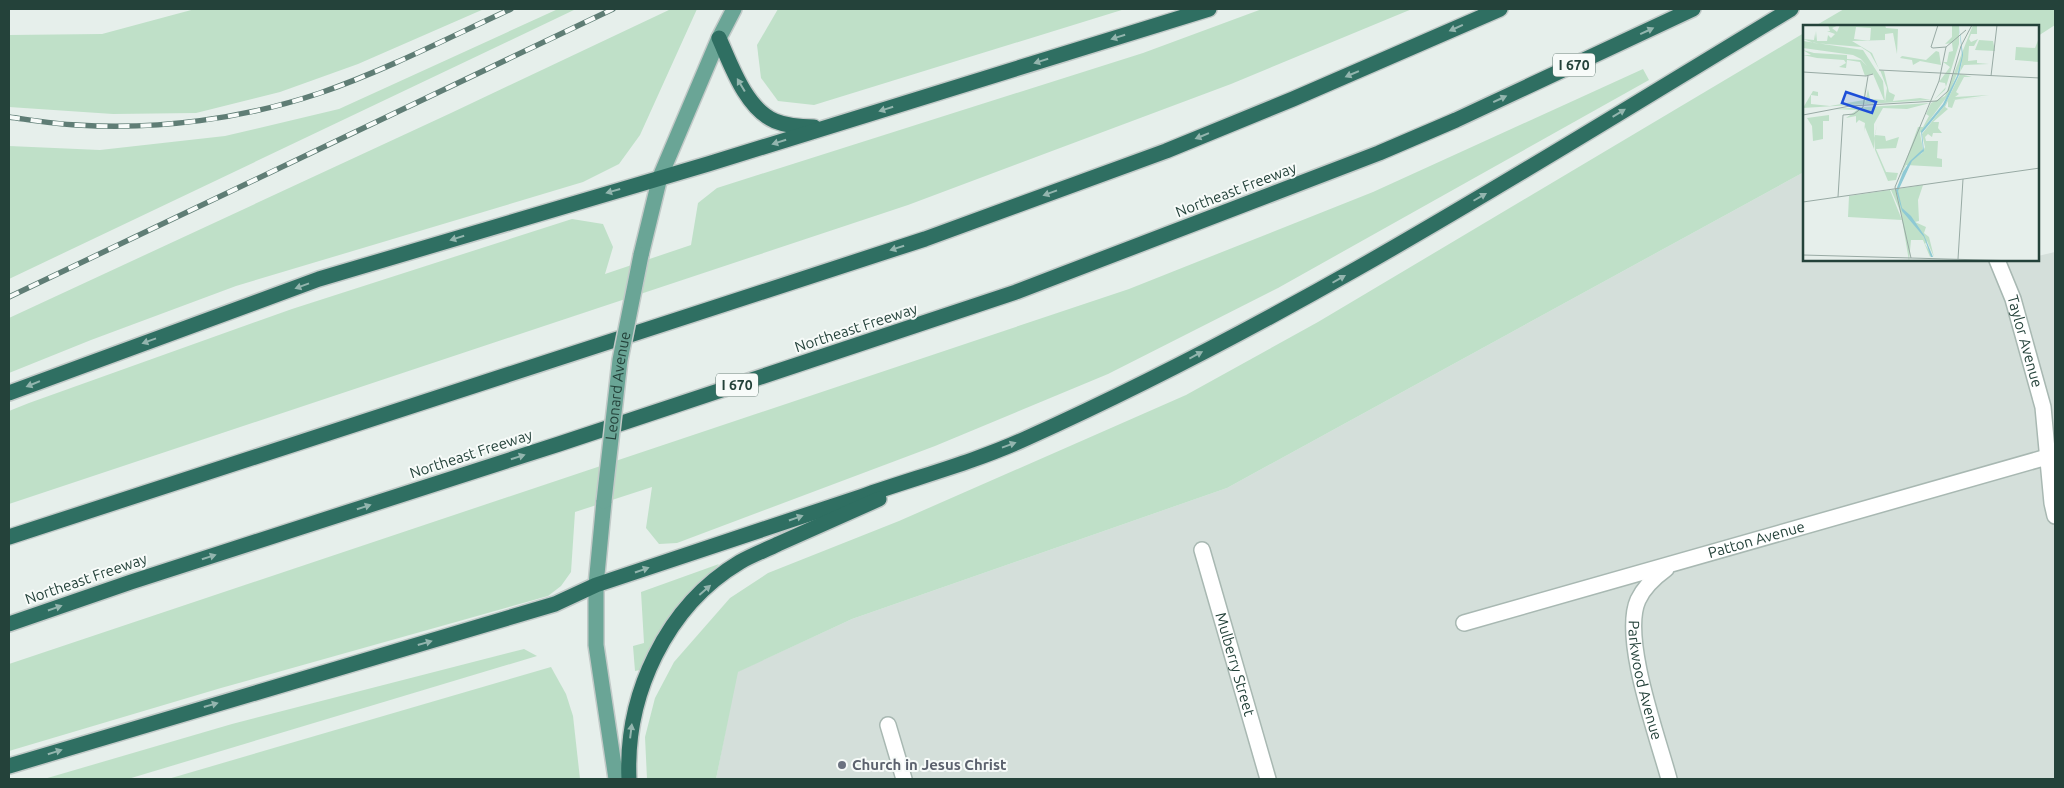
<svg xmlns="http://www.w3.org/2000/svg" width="2064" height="788" font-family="Ubuntu,sans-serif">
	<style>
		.built { fill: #d4dfda }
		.green { fill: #bfe0c8 }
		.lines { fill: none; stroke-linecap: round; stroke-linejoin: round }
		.minor-casing { stroke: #a8b8b2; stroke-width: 18 }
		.major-casing { stroke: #c2cac8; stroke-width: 18 }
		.highway-casing { stroke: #c2cac8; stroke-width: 18 }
		.minor { stroke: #fff; stroke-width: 15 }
		.major { stroke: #6aa596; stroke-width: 15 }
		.highway { stroke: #2f6f62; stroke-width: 15 }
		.rail-casing { stroke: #5f7d75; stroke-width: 5.5 }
		.rail { stroke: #f7fbf9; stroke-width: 4; stroke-dasharray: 11; stroke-linecap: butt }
		.major-bridge-casing { stroke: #c2cac8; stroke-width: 18; stroke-linecap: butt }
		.major-bridge { stroke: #6aa596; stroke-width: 15 }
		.oneway { fill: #93b5ae }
		.worship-dot { fill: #6b7280; stroke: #f7fbf9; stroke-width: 2 }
		.labels { text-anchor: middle; stroke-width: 4; stroke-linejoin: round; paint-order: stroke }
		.shield { fill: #f7fbf9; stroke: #637a73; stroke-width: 1 }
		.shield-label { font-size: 14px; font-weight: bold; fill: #24423a }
		.street-label { font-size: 15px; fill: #24423a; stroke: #f7fbf9 }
		.worship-label { font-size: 15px; font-weight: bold; fill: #5b616d; stroke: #f7fbf9; text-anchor: start }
		.inset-road { fill: none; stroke: #98aaa4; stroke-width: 1 }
		.view { fill: #1d4ed8; fill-opacity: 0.15; stroke: #1d4ed8; stroke-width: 2.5 }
		.inset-edge { fill: none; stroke: #24423a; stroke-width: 2.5 }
	</style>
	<rect width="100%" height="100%" fill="#e6efeb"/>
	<path class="built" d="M1804,172V260L2019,261L2038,260V256L2055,252V779H716L737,672L852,619L1227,488Z"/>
	<g class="green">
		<path d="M195,9H484L358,64L280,92L196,113L113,114L9,107V35L102,34Z"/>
		<path d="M558,9H576L9,279V146L100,150L225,136L339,109Z"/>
		<path d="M671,9H697L640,135L619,164L583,182L236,286L91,340L9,373V318L451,113Z"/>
		<path d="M778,9H1125L814,105L778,101L761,78L757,45Z"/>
		<path d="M1262,9H1412L1231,84L908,205L9,504V411L29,403L292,309L572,219L603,224L613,247L605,274L691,245L698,203L717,188L1143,53Z"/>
		<path d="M1844,9H2055V25L2038,36V26H1815Z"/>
		<path d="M1804,33V172L1227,488L852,619L738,672L716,779H647L645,737L655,698L674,662L730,598L768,573L899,521L1186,395L1318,322Z"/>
		<path d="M1643,69L1649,80L1278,288L1108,374L935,446L677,543L659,544L646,528L652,487L575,512L571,572L561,586L548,596L221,688L9,751V664L1129,289L1373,192Z"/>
		<path d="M719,564L663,626L640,670L635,671L633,646L644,643L641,592Z"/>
		<path d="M524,649L537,656L128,779H44L232,724Z"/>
		<path d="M551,667L566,694L573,716L580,779H168Z"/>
	</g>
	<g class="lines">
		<defs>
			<g id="minor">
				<path id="s1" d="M1997,260L2013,299L2043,407L2052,503L2055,516"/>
				<path id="s2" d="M1202,550L1268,779"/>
				<path id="s3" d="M1666,569C1655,577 1644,587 1638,600C1621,638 1658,738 1669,779"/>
				<path id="s4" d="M1464,623L2047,457"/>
				<path d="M888,725L904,779"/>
			</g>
			<g id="major">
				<path d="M641,255L660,177L719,38L734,9"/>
				<path d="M604,501L596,585V645L616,779"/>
			</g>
			<g id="highway">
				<path d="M719,38C731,65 746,109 775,121C787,126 801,127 814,127"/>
				<path d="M9,393L319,279L708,164L1209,9"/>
				<path d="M9,537L925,239L1166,151L1293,99L1500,9"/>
				<path d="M9,624L131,582L559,444L1016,292L1379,153L1456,120L1693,9"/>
				<path d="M9,766L555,604L596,585C685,556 774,526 863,496C917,477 975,462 1027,438C1294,318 1541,160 1791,9"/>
				<path d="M629,779C625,695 666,606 740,562C752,555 766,550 778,544C811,529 845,514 879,499"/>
			</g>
		</defs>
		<use href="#minor" class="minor-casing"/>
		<use href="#major" class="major-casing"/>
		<use href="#highway" class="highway-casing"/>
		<use href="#minor" class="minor"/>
		<use href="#major" class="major"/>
		<use href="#highway" class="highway"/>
		<defs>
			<g id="rail">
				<path d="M9,117C31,120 54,124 77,125C158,130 243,119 320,93C386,70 448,38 511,9"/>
				<path d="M9,297L613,9"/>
			</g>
		</defs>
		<use href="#rail" class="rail-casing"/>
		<use href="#rail" class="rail"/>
		<defs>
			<g id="major-bridge">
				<path id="s5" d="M604,501L620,360L641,255"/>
			</g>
		</defs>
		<use href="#major-bridge" class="major-bridge-casing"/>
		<use href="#major-bridge" class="major-bridge"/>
	</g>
	<defs><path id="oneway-solid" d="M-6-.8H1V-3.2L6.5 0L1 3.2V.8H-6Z" transform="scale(1.25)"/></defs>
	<g class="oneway">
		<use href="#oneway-solid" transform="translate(1456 28) rotate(156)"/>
		<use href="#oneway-solid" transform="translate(1647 31) rotate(-25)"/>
		<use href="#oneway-solid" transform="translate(1118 37) rotate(163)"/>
		<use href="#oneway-solid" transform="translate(1041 61) rotate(163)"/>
		<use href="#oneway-solid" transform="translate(1352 74) rotate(157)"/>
		<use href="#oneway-solid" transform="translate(741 85) rotate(-121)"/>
		<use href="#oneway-solid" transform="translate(1500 99) rotate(-25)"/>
		<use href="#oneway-solid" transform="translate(886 109) rotate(163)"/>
		<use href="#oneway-solid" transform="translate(1619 113) rotate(-31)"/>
		<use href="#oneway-solid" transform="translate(1202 136) rotate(158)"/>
		<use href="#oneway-solid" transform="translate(779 142) rotate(163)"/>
		<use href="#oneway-solid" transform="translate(613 191) rotate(164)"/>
		<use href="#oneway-solid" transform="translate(1050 193) rotate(160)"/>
		<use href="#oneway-solid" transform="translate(1480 197) rotate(-30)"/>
		<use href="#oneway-solid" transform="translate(457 238) rotate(163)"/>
		<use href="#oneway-solid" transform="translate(897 248) rotate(162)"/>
		<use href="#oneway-solid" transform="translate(1339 279) rotate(-30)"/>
		<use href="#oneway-solid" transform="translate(302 286) rotate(160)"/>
		<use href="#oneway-solid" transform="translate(149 341) rotate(160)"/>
		<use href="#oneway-solid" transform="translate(1196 355) rotate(-28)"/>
		<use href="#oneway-solid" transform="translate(33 384) rotate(158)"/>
		<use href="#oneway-solid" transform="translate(1009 445) rotate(-20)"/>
		<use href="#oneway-solid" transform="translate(518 457) rotate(-18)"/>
		<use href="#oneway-solid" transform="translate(364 507) rotate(-18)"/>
		<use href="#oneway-solid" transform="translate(796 518) rotate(-19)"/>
		<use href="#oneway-solid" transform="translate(209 557) rotate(-18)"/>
		<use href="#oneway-solid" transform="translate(642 570) rotate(-19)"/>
		<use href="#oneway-solid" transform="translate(705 590) rotate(-41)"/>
		<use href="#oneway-solid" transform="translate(55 608) rotate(-19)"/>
		<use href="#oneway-solid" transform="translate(425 643) rotate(-16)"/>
		<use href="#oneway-solid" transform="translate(211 705) rotate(-16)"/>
		<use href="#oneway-solid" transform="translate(631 731) rotate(-83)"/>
		<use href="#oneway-solid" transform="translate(55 752) rotate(-17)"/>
	</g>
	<circle class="worship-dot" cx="842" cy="765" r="5"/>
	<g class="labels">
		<g class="shield">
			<rect x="1553" y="53.5" width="42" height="23" rx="4"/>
			<rect x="716" y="373.5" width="42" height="23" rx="4"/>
		</g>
		<g class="shield-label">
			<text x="1574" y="70">I 670</text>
			<text x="737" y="390">I 670</text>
		</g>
		<g class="street-label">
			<text transform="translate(1236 190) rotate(-21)" y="5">Northeast Freeway</text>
			<text transform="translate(856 328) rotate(-18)" y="5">Northeast Freeway</text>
			<text dy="5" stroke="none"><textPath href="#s1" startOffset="86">Taylor Avenue</textPath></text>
			<text dy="5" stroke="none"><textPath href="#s5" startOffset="116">Leonard Avenue</textPath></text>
			<text transform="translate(471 454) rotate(-18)" y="5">Northeast Freeway</text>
			<text dy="5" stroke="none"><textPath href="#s4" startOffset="304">Patton Avenue</textPath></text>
			<text transform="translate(86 579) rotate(-19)" y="5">Northeast Freeway</text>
			<text dy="5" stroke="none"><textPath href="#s2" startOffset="119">Mulberry Street</textPath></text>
			<text dy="5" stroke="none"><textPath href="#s3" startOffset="124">Parkwood Avenue</textPath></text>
		</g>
		<g class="worship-label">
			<text x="852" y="770">Church in Jesus Christ</text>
		</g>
	</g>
	<g transform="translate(1803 25)">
		<rect width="236" height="236" fill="#e6efeb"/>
		<path d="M25,0H36L29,3L34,7L37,0H82L83,3L95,4L94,29L90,8L82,9V15L49,16L69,28L76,44L67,28L58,22L11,18L0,14L11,15L12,9V14L13,6L14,16H24L25,10L28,13L32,9L24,6H27ZM53,2L68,3L67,16L51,14ZM156,0V19L142,65L131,75L143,62L142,58L136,57L147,42L140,37H144L146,27L150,26L149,18L142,19L149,12V1ZM170,0H174V9H168L166,14L168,17L175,14L171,21H166L165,36L174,35V38L186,39L161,40L157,47L159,36L146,69L117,108L120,124L113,132L119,128L122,122L119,109L142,80L157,49L169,52H161L153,67L156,69L152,72L186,70L149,75L185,72L152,75L149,83L145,82V76L142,82L145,84L130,97H136L135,103L139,108H130L129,112L125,109L122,112L123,116H135L134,133L139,134V142L103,140L97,152L115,102H120L126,91L123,89L128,78L142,71ZM236,13V37L212,35L213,22L232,23ZM176,15L190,16L192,26L172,25ZM0,16L60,25L80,56L82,77L84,63L77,45L81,46L86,67L92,70L90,76L117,73L128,75L0,83L10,66L15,67V71L8,70V79L27,81L61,75L62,60V78L65,64L67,74L81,75L70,49L62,51L57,37L44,35L43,43L36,42L43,38L41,35L14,33L0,30H8L0,25L11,28L44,30V34L58,35L64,41L58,34L50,30L0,23ZM133,26L136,27L138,40L117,36L110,40L109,35L97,33L99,31L123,35ZM127,78L104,84L80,83L71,99V124L62,102L61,107L62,98L56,95L53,98V91L43,93L54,85L31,84ZM26,90V96H20V114L10,116L9,101L4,93ZM74,100L72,110L82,111L83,116L96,112L93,123L73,124L83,147L95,148L93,155L85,156L72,125L71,113ZM120,160L115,175L116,196L112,197L123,202L121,208L126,212L131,232L124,216L122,219L127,227L128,231L127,232L120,215H108L106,236L98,188L88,165ZM87,165L99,195L45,192L46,171Z" fill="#bfe0c8" fill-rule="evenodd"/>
		<path d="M156,0L160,30L156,50L142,80L119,108L121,126L109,136L95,166L99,183L108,191L121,210L130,232H128L121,212L99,186L93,165L100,147L107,136L120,124L118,106L140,79L154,51L159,31Z" fill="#8ec9d4"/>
		<path class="inset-road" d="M135,0L128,22L130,23L143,22L163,5M76,45L237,53M0,47L63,51L70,49M188,51L194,0M0,90L47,81L134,76L145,66L158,21L169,0M35,172L40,90L51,89L60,82L65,51M0,177L237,143M0,230L216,236M108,233L92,162L136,56L143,22M155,234L160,154"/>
		<path class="view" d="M43,67L73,77L69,88L39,78Z"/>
		<rect width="236" height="236" class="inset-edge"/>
	</g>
	<rect width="2064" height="788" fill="none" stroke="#24423a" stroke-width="20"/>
</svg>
